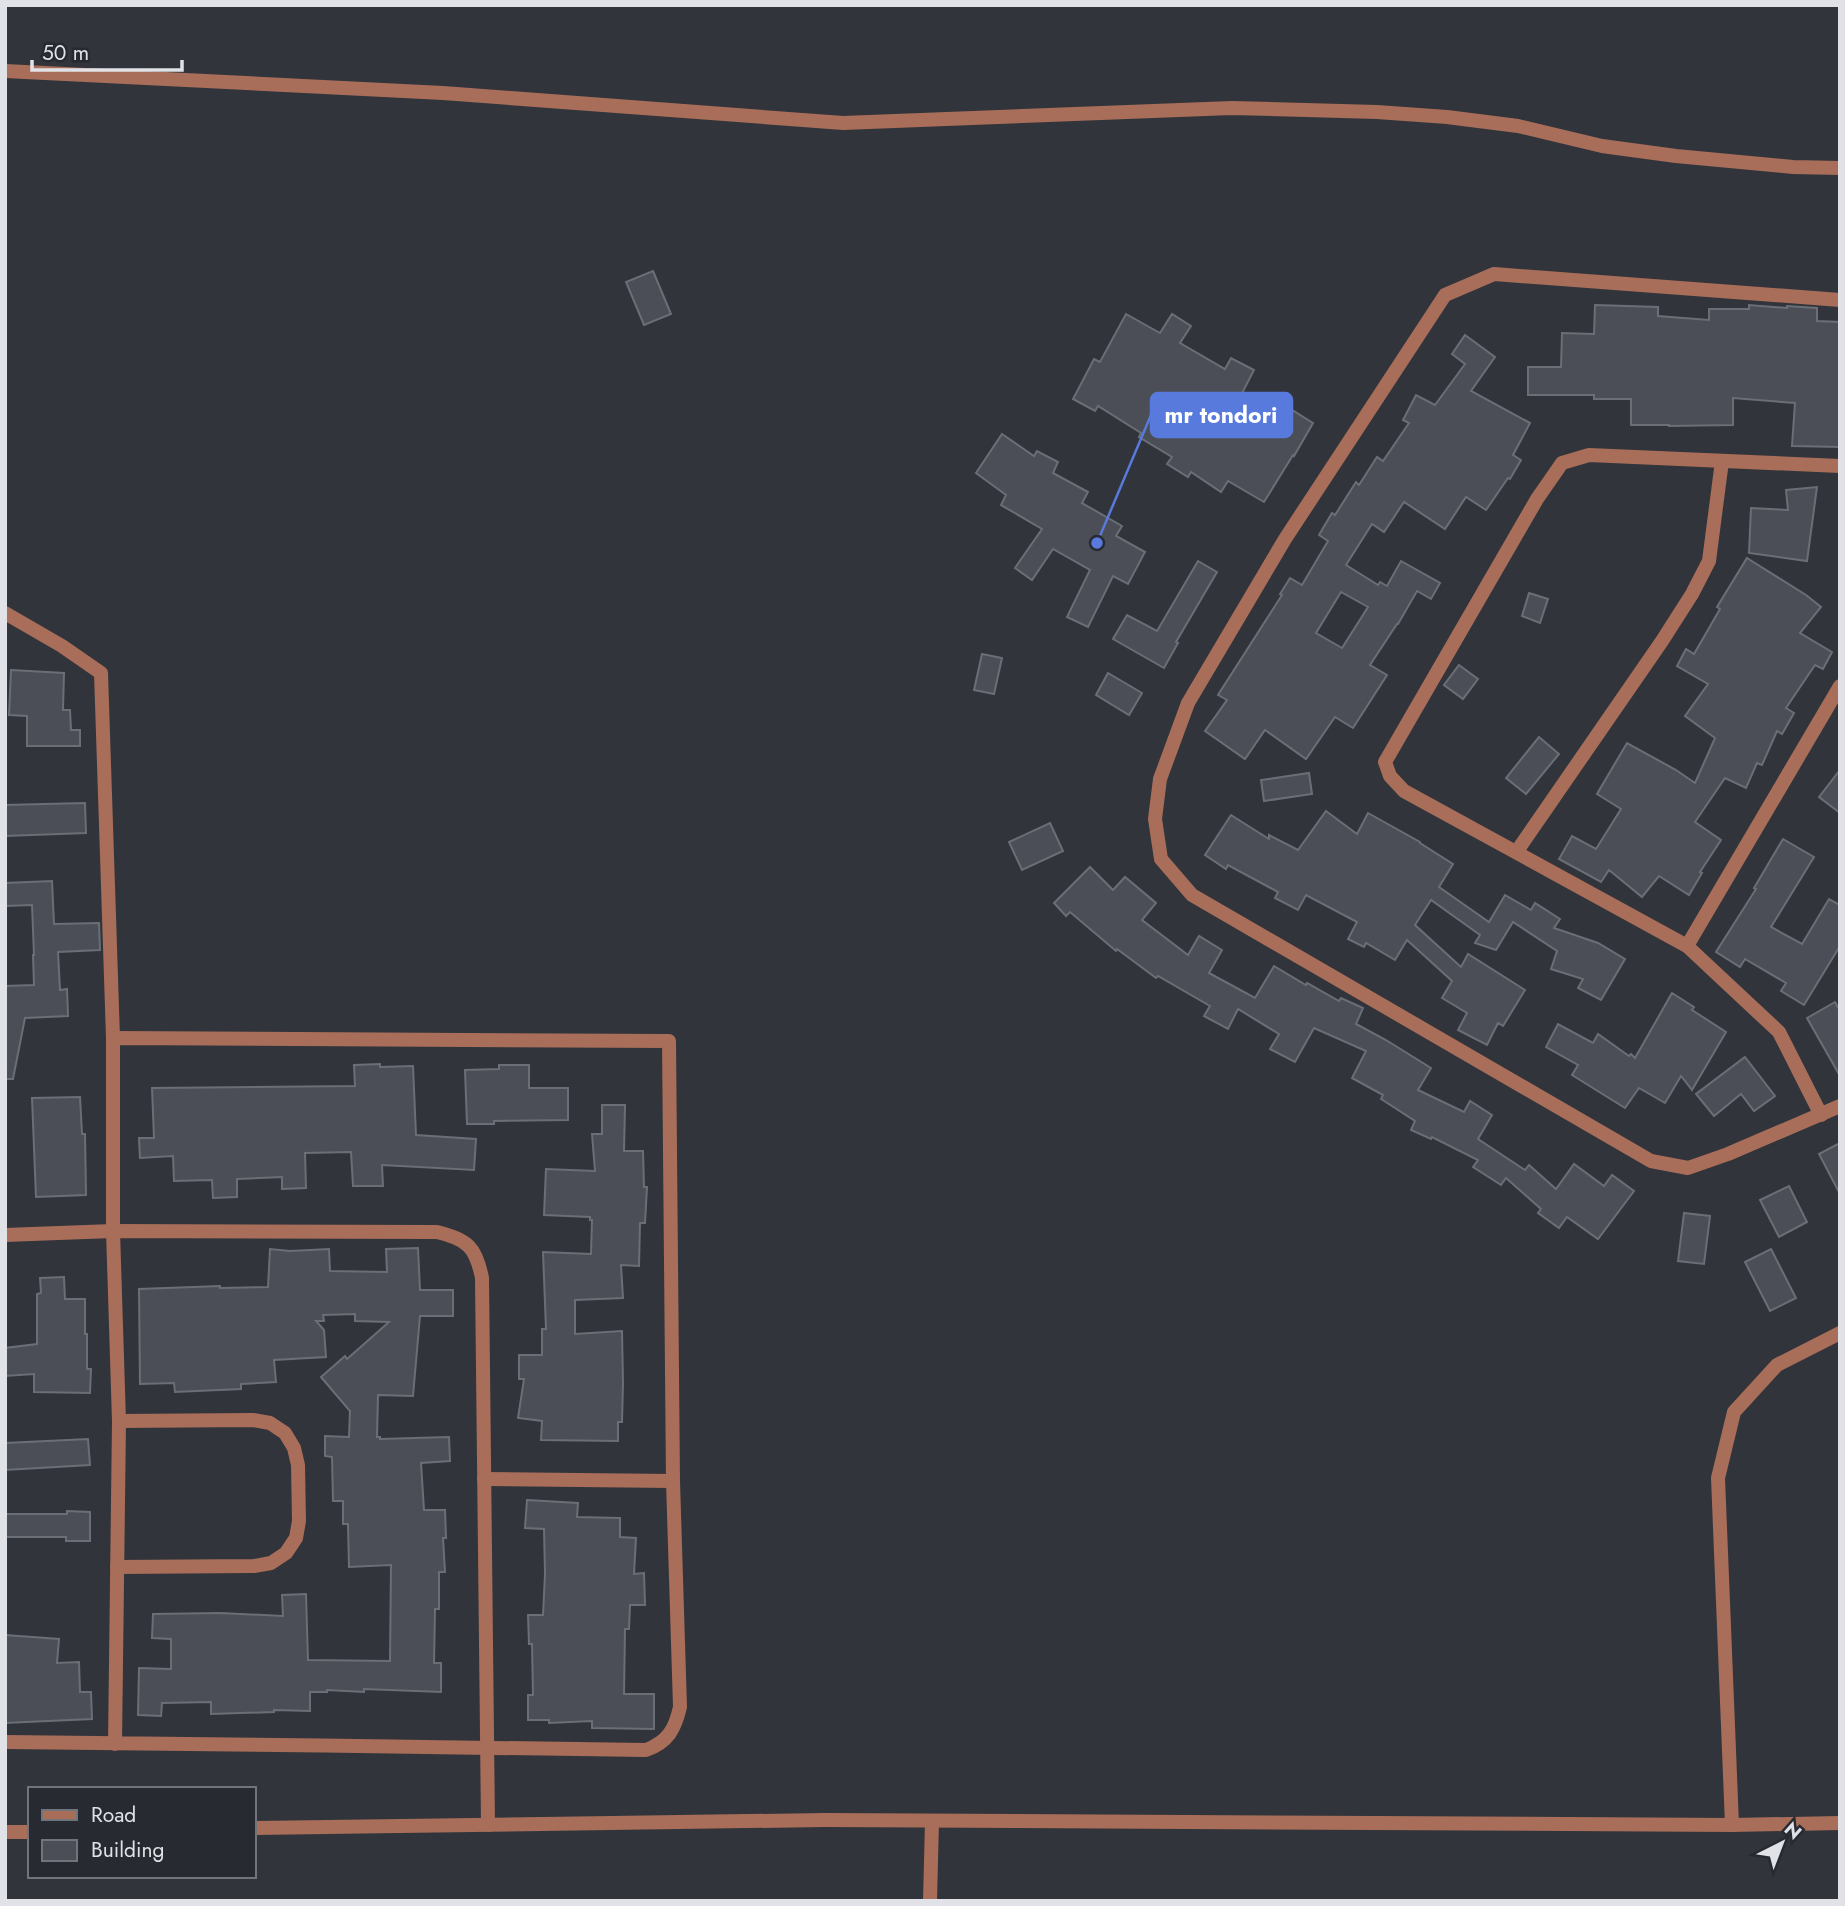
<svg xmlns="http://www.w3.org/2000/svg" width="1845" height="1906" font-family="Jost,sans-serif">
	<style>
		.building { fill: #4b4e56; stroke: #6a6e76; stroke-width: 2; fill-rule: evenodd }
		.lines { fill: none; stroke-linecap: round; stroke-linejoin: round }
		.minor { stroke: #a86e59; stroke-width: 14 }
		.tertiary { stroke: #a86e59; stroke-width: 14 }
		.leader { fill: none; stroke: #587adc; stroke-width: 2.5 }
		.callout-dot { fill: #587adc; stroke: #272a31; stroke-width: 2.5 }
		.callout { fill: #587adc; stroke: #587adc; stroke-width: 2.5 }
		.callout-label { font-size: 23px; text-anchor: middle; font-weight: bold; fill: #fff }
	</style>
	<rect width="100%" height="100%" fill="#31343b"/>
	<g class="building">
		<path d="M653,271L671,314L644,325L626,282Z"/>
		<path d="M1595,305L1658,307V316L1709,320V309H1749V305L1787,308V306L1817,308V321L1840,322V447L1792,446L1795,403L1733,398V425L1669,426V425H1631V399H1594V395H1528V367H1561L1562,333L1594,334Z"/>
		<path d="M1126,314L1160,333L1172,314L1191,326L1180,343L1225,369L1231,358L1254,370L1237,403L1284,424L1292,410L1313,423L1294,456L1293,455L1264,502L1228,481L1221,492L1191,472L1188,477L1167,464L1172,457L1139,437L1141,433L1098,406L1095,411L1073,399L1094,359L1100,362Z"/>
		<path d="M1465,335L1495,357L1471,391L1530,423L1513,455L1521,460L1510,479L1508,478L1486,510L1466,497L1445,529L1404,502L1384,532L1372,524L1346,565L1378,585L1380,582L1387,586L1401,561L1440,583L1431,599L1417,591L1398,624H1397L1370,665L1387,675L1353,728L1335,717L1306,759L1265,730L1245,759L1205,731L1227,700L1218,695L1282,595L1280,594L1290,578L1302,585L1328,541L1319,535L1332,513L1335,515L1356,482L1359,485L1377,457L1383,461L1409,423L1403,420L1416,395L1435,405L1465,364L1452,354ZM1341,592L1368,607L1342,648L1316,633Z"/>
		<path d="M1002,434L1034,456L1037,451L1058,462L1053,473L1088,492L1082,503L1122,526L1116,536L1145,552L1128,584L1113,576L1088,627L1067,617L1090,570L1053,549L1032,580L1015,568L1042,529L1001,505L1006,495L976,473Z"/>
		<path d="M1817,487L1807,561L1749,553L1751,508L1788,510L1786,490Z"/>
		<path d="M1747,558L1806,595L1821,607L1800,633L1832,652L1823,669L1815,665L1786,708L1794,713L1782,734L1777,731L1762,765L1757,763L1746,788L1725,778L1695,822L1721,840L1700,872L1702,873L1689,895L1659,876L1642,897L1609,870L1601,882L1559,859L1572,836L1596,849L1621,809L1597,794L1627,743L1676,770L1695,783L1715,738L1685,716L1708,684L1677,666L1686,649L1694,654L1720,609L1717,607Z"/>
		<path d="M1198,561L1217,572L1176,642L1178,643L1164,668L1113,639L1127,615L1157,631Z"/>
		<path d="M1529,593L1548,599L1540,623L1522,616Z"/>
		<path d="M982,654L1002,658L994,694L974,690Z"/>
		<path d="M1459,665L1478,679L1463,699L1444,685Z"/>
		<path d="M11,670L64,673L63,710H70L71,730H80V746H27V716L9,715Z"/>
		<path d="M1108,673L1142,693L1129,715L1096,695Z"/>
		<path d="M1539,737L1559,754L1526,794L1506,778Z"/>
		<path d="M1840,770V813L1819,797Z"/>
		<path d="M1309,773L1312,794L1264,801L1261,780Z"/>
		<path d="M85,803L86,833L5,836V805Z"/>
		<path d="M1326,811L1357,834L1368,813L1420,842V843L1453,864L1439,887L1489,922L1505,895L1531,910L1535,903L1560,919L1554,928L1598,943L1625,959L1601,1000L1578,988L1583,979L1551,969L1557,951L1513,922L1496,950L1475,943L1480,935L1431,900L1415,925L1461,967L1468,954L1525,990L1503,1026L1498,1023L1487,1045L1458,1030L1467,1013L1442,998L1452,981L1407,940L1395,960L1366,943L1364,947L1348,939L1357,922L1306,895L1298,910L1275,898L1278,892L1228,865L1226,869L1205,855L1231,815L1269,839V835L1298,850Z"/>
		<path d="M1050,823L1063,851L1022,870L1009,842Z"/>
		<path d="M1783,839L1814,857L1771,927L1802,944L1829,899L1840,905V946L1804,1005L1781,991L1786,983L1745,959L1740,967L1716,952L1756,889L1754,888Z"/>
		<path d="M1090,867L1113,890L1125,877L1156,903L1142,920L1188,955L1199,936L1222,950L1209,973L1255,998L1274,966L1306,985L1307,983L1339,1001L1341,998L1363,1008L1356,1024L1386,1040L1431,1068L1418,1090L1464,1112L1470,1101L1492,1115L1478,1139L1525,1170L1529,1165L1556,1189L1574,1164L1604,1186L1612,1175L1634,1191L1598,1239L1567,1217L1559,1228L1538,1213L1541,1209L1506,1178L1501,1185L1473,1167L1478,1160L1432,1137L1431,1139L1411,1130L1415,1121L1381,1099L1383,1095L1352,1078L1366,1051L1314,1028L1295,1062L1270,1049L1279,1034L1238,1009L1228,1029L1204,1016L1210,1006L1158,976L1156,978L1117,949L1116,951L1070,912L1066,916L1054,903Z"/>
		<path d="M52,881L54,924L99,923L100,950L58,952L60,990L67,989L68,1016L25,1018L13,1079H5V986L34,985L33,955H34L32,905L5,906V883Z"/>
		<path d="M1672,993L1694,1007L1692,1010L1726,1032L1692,1090L1681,1076L1665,1103L1639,1088L1625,1108L1572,1075L1578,1065L1546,1047L1558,1024L1593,1043L1598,1034L1629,1056L1631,1054L1635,1058Z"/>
		<path d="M1835,1002L1840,1011V1076L1807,1018Z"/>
		<path d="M1745,1057L1775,1096L1754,1111L1741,1094L1714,1116L1696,1094Z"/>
		<path d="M380,1064V1067L413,1066L416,1135L476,1139L474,1170L382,1165L383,1186H353L351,1152L305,1153L306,1188L282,1189V1177L237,1179V1197L213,1198L212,1180L174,1181L173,1156L140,1158L139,1138H154L152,1088L355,1086L354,1065Z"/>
		<path d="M499,1065H529V1088H568V1120L494,1121V1124H467L465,1070L499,1069Z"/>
		<path d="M80,1097L82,1134H85L86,1195L36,1197L32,1098Z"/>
		<path d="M602,1105H625L624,1151H643L644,1187H647L645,1223H640L639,1266L621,1265L623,1298L575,1300V1334L622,1331L623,1383L622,1422H618V1441L541,1440L542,1421L518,1418L524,1379H519V1355H542V1329H546L543,1252L591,1254L592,1220H590V1217L544,1215L546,1169L595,1171L592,1134H602Z"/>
		<path d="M1840,1143V1194L1819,1154Z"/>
		<path d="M1789,1186L1807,1222L1779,1237L1760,1200Z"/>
		<path d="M1684,1213L1710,1216L1704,1264L1678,1261Z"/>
		<path d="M418,1248L420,1290H453V1316H420L413,1396L378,1395L377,1437H380V1439L449,1437L450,1461L421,1463L424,1510H445L446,1538H443L445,1572H439V1609H435L434,1663H441V1692L364,1689V1692L327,1690V1692H310V1711L274,1710V1712L211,1714V1702L162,1703L161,1716L138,1715L139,1668L171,1669V1639L152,1638L153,1614L220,1613L283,1616L282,1595L306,1594L308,1660L390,1661L391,1565L349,1567L348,1524H343V1501H333L332,1457L325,1456V1436L349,1437L350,1411L321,1377L345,1356L347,1359L389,1322L355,1321V1314L323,1315L324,1321H316L324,1330L326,1357L274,1360L276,1382L241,1384V1389L175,1392L174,1383L140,1384L139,1289L220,1286V1288L268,1287L270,1249L290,1251L329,1249L330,1271L387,1272L386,1249Z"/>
		<path d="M1771,1249L1796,1298L1770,1311L1745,1262Z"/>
		<path d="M64,1277L65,1299H85V1334H87V1369H91L90,1393L34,1392V1374L5,1376V1348L37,1344V1294L41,1293L40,1278Z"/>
		<path d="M88,1439L90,1465L5,1470V1443Z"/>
		<path d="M527,1500L578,1503L577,1517L620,1518V1537L636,1538L634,1574L644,1573L645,1605H630L629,1629H625L624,1694H654V1729L592,1728V1721L549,1723V1720H528V1695H533L532,1644H529L528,1615H543L545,1574L544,1529L525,1528Z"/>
		<path d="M67,1511L90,1512V1541H66V1537H5V1514H67Z"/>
		<path d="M5,1635L59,1639L57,1663L79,1662L80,1692H91L92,1719L5,1723Z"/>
	</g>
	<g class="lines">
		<g class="minor">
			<path d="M5,71L443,93L843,123L1232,108L1377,112L1447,117L1518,126L1602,146L1676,156L1793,167L1840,168"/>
			<path d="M1840,300L1494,274L1445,295L1285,539L1188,703L1160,779L1155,819L1161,859L1192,895L1651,1161L1688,1168L1728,1154L1840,1106"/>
			<path d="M5,613L62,646L101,673L113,1038"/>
			<path d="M1517,851L1662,641L1692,594L1709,561L1722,461"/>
			<path d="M1687,946L1840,686"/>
			<path d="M1821,1115L1779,1032L1687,946L1404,791L1390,776L1385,762L1537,499L1562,463L1589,455L1840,466"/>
			<path d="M5,1235L113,1231L437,1232C467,1239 476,1247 482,1278L488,1825"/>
			<path d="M484,1479L673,1481"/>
			<path d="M117,1567L254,1566L271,1563L286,1553L296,1538L299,1521L298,1465L294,1448L285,1433L270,1423L253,1420L119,1421"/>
			<path d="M5,1742C219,1745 432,1746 646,1750C668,1742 675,1729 680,1707L673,1481L669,1041L113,1038V1231L119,1421L115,1744"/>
			<path d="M1732,1825L1718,1478L1734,1412L1777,1365L1840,1333"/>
			<path d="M930,1901L932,1821"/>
		</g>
		<g class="tertiary">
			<path d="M254,1828L825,1820L1732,1825L1840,1823"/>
			<path d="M5,1832H30"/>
		</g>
	</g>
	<path class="leader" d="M1097 543L1151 415"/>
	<circle class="callout-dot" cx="1097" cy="543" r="7"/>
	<rect class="callout" x="1151" y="393" width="141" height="44" rx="7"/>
	<g class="callout-label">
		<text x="1221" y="423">mr tondori</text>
	</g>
	<rect width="1845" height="1906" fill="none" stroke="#e0e2e7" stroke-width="14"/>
	<rect x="28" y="1787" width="228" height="91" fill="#272a31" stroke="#71747a" stroke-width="2"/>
	<rect x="42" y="1810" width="35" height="10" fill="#a86e59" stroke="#71747a" stroke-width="2"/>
	<text x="91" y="1822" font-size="21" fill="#e0e2e7">Road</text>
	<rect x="42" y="1840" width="35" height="21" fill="#4b4e56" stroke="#71747a" stroke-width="2"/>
	<text x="91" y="1857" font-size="21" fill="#e0e2e7">Building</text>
	<g transform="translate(1782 1843) rotate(42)" stroke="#272a31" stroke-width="5" paint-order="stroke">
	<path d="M0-5L12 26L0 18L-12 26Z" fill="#e0e2e7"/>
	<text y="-10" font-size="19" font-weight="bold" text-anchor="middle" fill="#e0e2e7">N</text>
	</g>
	<path d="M32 60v10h150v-10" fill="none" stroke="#e0e2e7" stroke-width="3.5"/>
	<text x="42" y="60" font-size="21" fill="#e0e2e7" stroke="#272a31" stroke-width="5" paint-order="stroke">50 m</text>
</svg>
